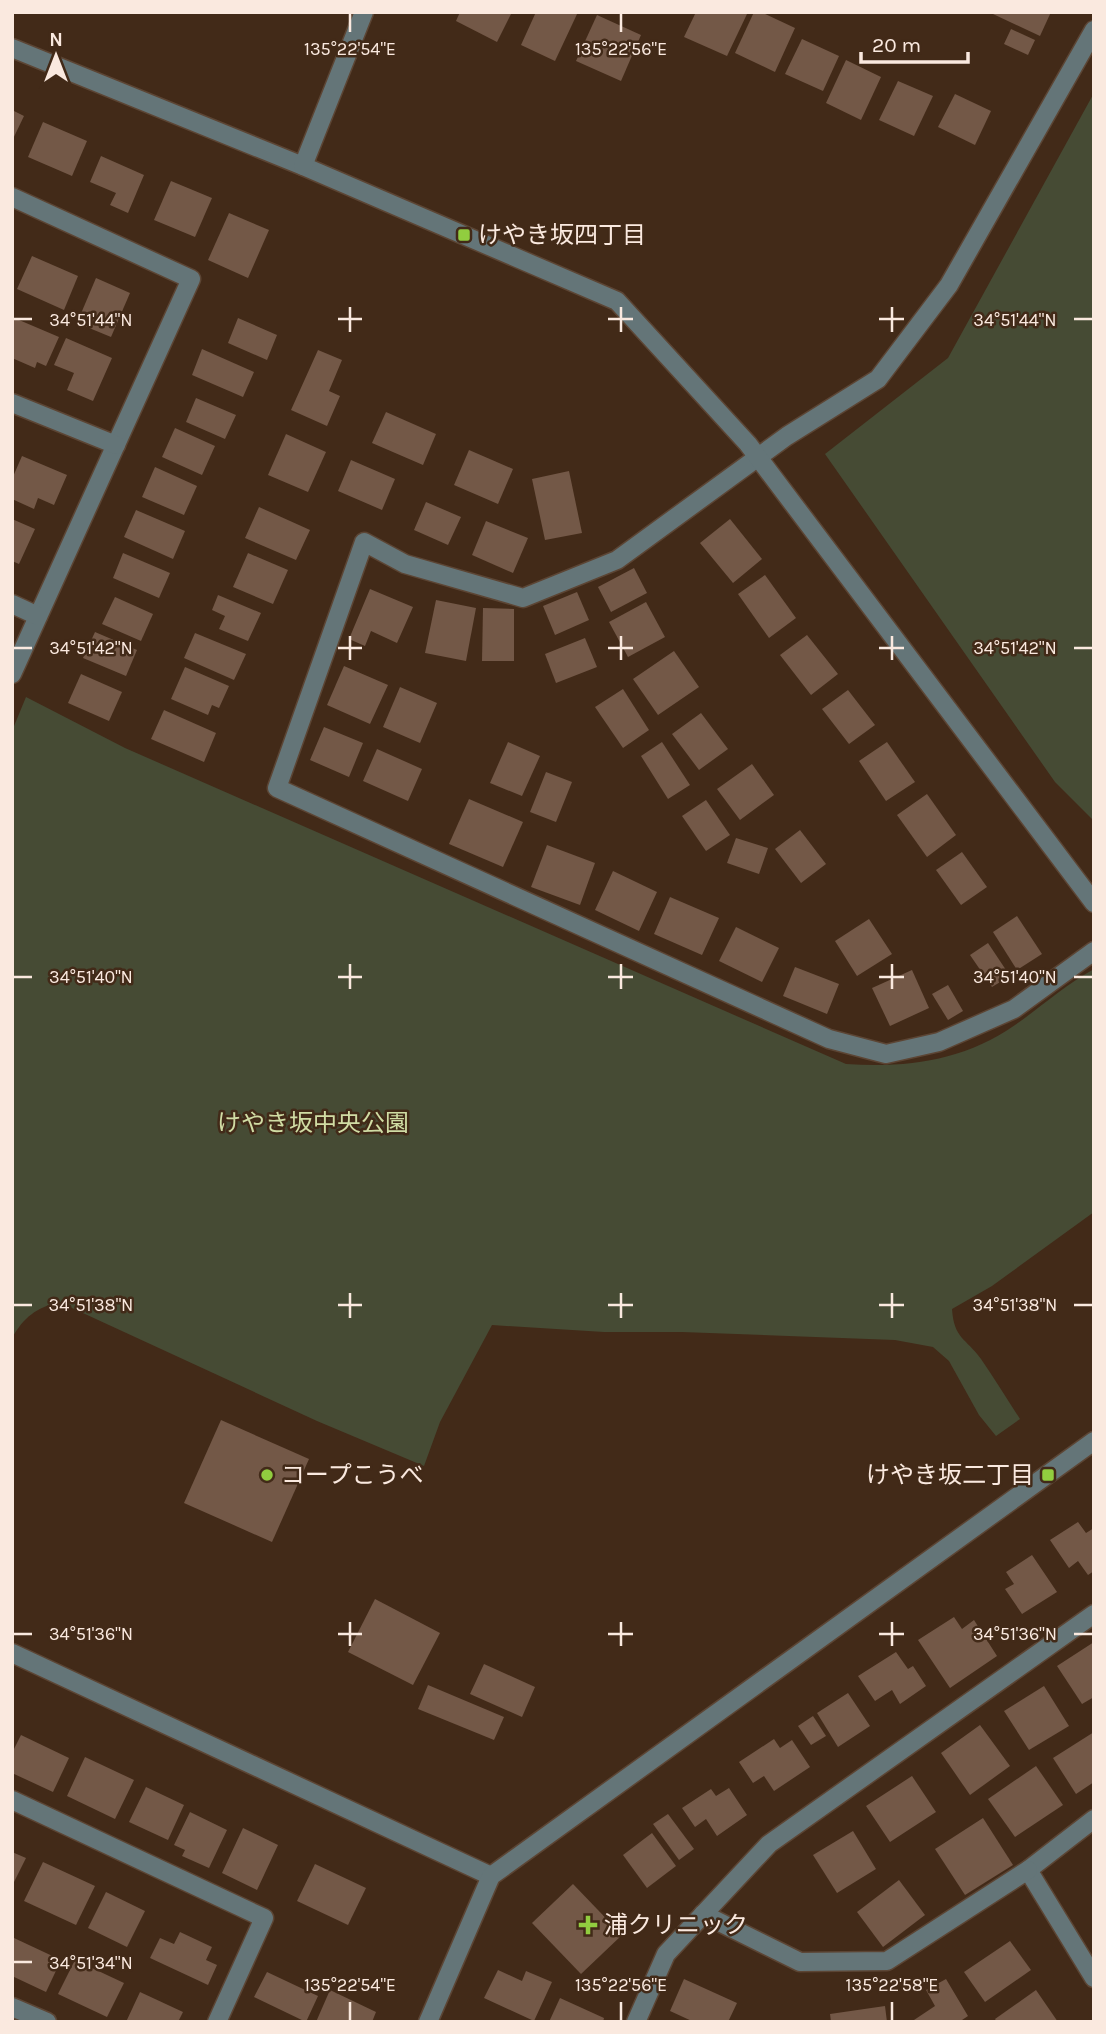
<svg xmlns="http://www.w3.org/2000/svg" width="1106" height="2034" font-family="Karla,'Noto Sans JP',sans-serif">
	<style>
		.green { fill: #464b34 }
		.building { fill: #735847 }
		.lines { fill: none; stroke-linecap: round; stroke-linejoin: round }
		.minor-casing { stroke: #5c4534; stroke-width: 21 }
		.minor { stroke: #647578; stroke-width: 18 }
		.ticks { fill: none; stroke: #fae9df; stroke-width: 2.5 }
		.poi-dot { fill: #91cd3f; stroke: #422a18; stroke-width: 2.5 }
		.labels { text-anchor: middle; stroke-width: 5; stroke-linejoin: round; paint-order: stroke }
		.poi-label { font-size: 24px; fill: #fae9df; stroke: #422a18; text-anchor: start }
		.park-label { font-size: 24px; fill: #d0dca4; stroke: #422a18 }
		.ticks-label { font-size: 18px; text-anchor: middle; fill: #fae9df; stroke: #422a18; stroke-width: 5; stroke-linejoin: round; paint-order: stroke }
	</style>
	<rect width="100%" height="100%" fill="#422a18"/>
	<g class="green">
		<path d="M1094,93V821L1055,782L825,454L948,358Z"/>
		<path d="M26,697L125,748L846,1064C908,1068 963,1061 1015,1025C1041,1007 1065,985 1094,969V1212L992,1286L952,1309C954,1339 966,1338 981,1359C994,1378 1007,1399 1020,1419L996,1436L979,1415L949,1361L933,1347L895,1340L682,1332H604L492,1325L440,1422L424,1466L317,1421L59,1302C36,1308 24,1317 12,1338V731Z"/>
	</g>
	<g class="building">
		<path d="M460,12H512L497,42L456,21Z"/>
		<path d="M536,12H578L555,61L521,45Z"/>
		<path d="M696,12L747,14L727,56L684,37Z"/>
		<path d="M754,12H761L795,28L775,72L735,53Z"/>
		<path d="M994,12H1051L1040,36L993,14Z"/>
		<path d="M597,15L641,35L621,81L576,61Z"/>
		<path d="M1011,29L1035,40L1028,55L1004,44Z"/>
		<path d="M802,39L839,56L823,91L785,74Z"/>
		<path d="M846,60L881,77L861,120L826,103Z"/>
		<path d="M898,81L933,96L914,136L879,120Z"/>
		<path d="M955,94L991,111L975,145L938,127Z"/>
		<path d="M12,110L24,116L12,141Z"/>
		<path d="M43,122L87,141L72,176L28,157Z"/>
		<path d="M101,156L144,175L128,213L110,205L116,193L90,182Z"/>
		<path d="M171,181L212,198L195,237L154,220Z"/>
		<path d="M229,213L269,230L248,278L208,260Z"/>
		<path d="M32,256L78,276L64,310L17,289Z"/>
		<path d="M96,278L130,293L111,337L77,323Z"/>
		<path d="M12,317L59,337L46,366L37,362L35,368L12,358Z"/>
		<path d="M238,318L277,335L267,360L228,343Z"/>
		<path d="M66,338L112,358L93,401L67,390L74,373L54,365Z"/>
		<path d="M202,349L254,372L243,397L192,375Z"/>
		<path d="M318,350L342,360L329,391L340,396L327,426L291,410Z"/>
		<path d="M196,398L236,415L225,439L186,422Z"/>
		<path d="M386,412L436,434L423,465L372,443Z"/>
		<path d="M175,428L215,446L202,475L162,457Z"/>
		<path d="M286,434L326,452L308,492L268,475Z"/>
		<path d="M469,450L513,469L498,504L454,485Z"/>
		<path d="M22,456L67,475L54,505L38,498L34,509L12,499V479Z"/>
		<path d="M351,460L395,479L382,510L338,491Z"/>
		<path d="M155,467L197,486L184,515L142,497Z"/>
		<path d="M569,471L582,533L545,540L532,479Z"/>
		<path d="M426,502L461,517L448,545L414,530Z"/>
		<path d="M259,507L310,530L296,560L245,538Z"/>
		<path d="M136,510L185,531L173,559L124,537Z"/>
		<path d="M12,519L35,529L19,564L12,561Z"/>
		<path d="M730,519L762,559L733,583L700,543Z"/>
		<path d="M486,521L528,538L513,573L472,555Z"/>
		<path d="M123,553L170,573L159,598L113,578Z"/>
		<path d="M248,553L288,570L273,604L233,587Z"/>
		<path d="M634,568L647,593L611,612L598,587Z"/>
		<path d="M765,575L796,618L769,638L738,594Z"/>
		<path d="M370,589L413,607L397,643L371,631L365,646L349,639Z"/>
		<path d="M577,592L589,620L555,635L543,606Z"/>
		<path d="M218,595L261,613L248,641L219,629L225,616L212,610Z"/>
		<path d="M115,597L153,614L141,641L102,624Z"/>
		<path d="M436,600L476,608L466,661L425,653Z"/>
		<path d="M646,602L665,637L628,657L609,622Z"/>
		<path d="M483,608L514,609V661H482Z"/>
		<path d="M95,632L137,650L126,676L83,658Z"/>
		<path d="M195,633L246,654L234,680L184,658Z"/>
		<path d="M807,635L838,674L811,695L780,655Z"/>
		<path d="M585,638L597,667L556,683L545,654Z"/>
		<path d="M674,651L699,687L658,715L633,679Z"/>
		<path d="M344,666L388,685L370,724L327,705Z"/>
		<path d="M185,667L229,686L219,708L212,705L208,715L171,699Z"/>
		<path d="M81,674L122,692L109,721L68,703Z"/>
		<path d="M400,687L437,703L420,743L383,727Z"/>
		<path d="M623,689L649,730L623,748L595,707Z"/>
		<path d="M848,690L875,725L849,744L822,709Z"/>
		<path d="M164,710L216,733L204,762L151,739Z"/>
		<path d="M701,713L728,749L699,770L672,734Z"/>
		<path d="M324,727L363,743L349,777L310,760Z"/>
		<path d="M508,742L540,756L522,796L490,783Z"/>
		<path d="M662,742L690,785L668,799L641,756Z"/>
		<path d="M887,742L915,782L886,801L859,761Z"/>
		<path d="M377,749L422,769L408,801L363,781Z"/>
		<path d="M752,764L774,795L740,820L717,789Z"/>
		<path d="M546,772L572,782L556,822L530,812Z"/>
		<path d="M927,794L956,835L927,857L897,815Z"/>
		<path d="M469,799L523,822L503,867L449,844Z"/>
		<path d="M706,800L730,835L706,851L682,816Z"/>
		<path d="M800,830L826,864L801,883L775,849Z"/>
		<path d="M736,838L768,848L759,874L727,863Z"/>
		<path d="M547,845L595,863L580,905L531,887Z"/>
		<path d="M962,852L987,887L961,905L936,870Z"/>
		<path d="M613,871L657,892L639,931L595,910Z"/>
		<path d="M670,897L719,918L702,955L654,934Z"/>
		<path d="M1017,916L1042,954L1017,970L993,932Z"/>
		<path d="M869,919L892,954L857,976L835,941Z"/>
		<path d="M736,927L779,948L762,982L719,961Z"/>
		<path d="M988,943L1010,976L992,987L970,955Z"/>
		<path d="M795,967L839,984L827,1014L783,996Z"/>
		<path d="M912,970L929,1008L890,1026L872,988Z"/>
		<path d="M948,985L963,1011L948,1020L932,994Z"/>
		<path d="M221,1420L309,1459L272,1542L184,1503Z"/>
		<path d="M1078,1522L1086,1533L1094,1528V1571L1088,1575L1078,1561L1069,1568L1050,1540Z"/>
		<path d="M1032,1555L1057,1592L1022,1614L1005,1589L1014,1584L1006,1572Z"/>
		<path d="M375,1599L440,1633L413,1685L348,1652Z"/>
		<path d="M954,1617L962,1629L974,1620L997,1656L950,1688L918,1640Z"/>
		<path d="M1094,1642V1697L1082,1704L1057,1666Z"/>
		<path d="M896,1652L908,1669L913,1666L926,1686L900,1704L892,1690L875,1701L858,1676Z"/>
		<path d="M484,1664L535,1687L522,1717L470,1694Z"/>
		<path d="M428,1685L504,1717L494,1740L418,1709Z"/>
		<path d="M1044,1686L1069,1726L1029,1750L1004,1711Z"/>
		<path d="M848,1693L870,1726L838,1747L817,1713Z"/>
		<path d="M813,1716L826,1736L811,1745L798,1726Z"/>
		<path d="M980,1725L1010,1766L970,1795L941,1753Z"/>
		<path d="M1094,1732V1782L1076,1794L1053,1758Z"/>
		<path d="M21,1735L69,1758L53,1792L12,1773V1753Z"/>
		<path d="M774,1739L780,1748L792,1740L810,1767L774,1791L764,1776L753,1783L739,1762Z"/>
		<path d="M85,1757L134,1780L115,1819L67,1796Z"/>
		<path d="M1036,1766L1063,1805L1015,1837L988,1799Z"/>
		<path d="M912,1776L936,1812L890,1842L866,1806Z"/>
		<path d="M146,1787L184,1805L168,1840L129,1822Z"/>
		<path d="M729,1788L747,1815L717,1836L706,1819L695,1827L682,1808L711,1789L716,1796Z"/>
		<path d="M190,1812L227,1830L209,1868L182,1856L185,1850L174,1845Z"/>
		<path d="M668,1814L694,1849L679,1860L653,1824Z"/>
		<path d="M983,1818L1013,1865L965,1895L935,1849Z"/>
		<path d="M243,1828L278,1845L257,1890L222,1873Z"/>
		<path d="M853,1831L876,1869L837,1893L813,1855Z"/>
		<path d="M652,1833L676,1866L647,1888L623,1855Z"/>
		<path d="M12,1852L26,1858L12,1886Z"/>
		<path d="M43,1862L95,1886L76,1925L24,1901Z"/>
		<path d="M315,1864L366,1888L348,1925L297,1901Z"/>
		<path d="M899,1880L925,1915L883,1947L857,1912Z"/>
		<path d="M573,1884L622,1935L581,1974L532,1923Z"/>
		<path d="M106,1892L145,1911L127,1947L88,1928Z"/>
		<path d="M180,1932L212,1947L206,1960L217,1965L208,1985L150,1958L160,1938L174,1944Z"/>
		<path d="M14,1938L61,1960L46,1992L12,1976Z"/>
		<path d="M1010,1941L1031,1970L985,2002L964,1972Z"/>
		<path d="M75,1960L124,1983L107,2017L58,1994Z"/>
		<path d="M498,1970L522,1981L526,1971L552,1982L534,2021L484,1998Z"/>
		<path d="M267,1972L318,1996L306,2022L254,1997Z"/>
		<path d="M684,1979L737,2003L728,2022H694L670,2011Z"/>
		<path d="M946,1979L968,2016L959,2022H911L935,2006L926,1990Z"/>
		<path d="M330,1990L376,2012L372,2022H316Z"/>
		<path d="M1036,1990L1058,2022H997L995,2019Z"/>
		<path d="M140,1992L183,2012L178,2022H126Z"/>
		<path d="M560,1998L604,2018L603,2022H549Z"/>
		<path d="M885,2006L887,2022H831L830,2014Z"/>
	</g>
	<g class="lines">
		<defs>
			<g id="minor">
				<path d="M1094,30L949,285L878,379L787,436L617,560L523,598L405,564L364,542L277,788L829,1039L886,1054L939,1042L1014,1009L1094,951"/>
				<path d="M12,48L303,166L617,301L748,444L1094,903"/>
				<path d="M303,166L364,12"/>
				<path d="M12,197L191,279L12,674"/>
				<path d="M12,403L116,445"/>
				<path d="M12,604L38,616"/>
				<path d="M12,1653L491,1876"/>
				<path d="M12,1800L264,1918L217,2022"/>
				<path d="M1094,1819L1028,1870L1094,1978"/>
				<path d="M703,1914L800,1962L887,1961L1028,1870"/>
				<path d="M12,2007L47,2022"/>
				<path d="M428,2022L491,1876L1094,1441"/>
				<path d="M636,2022L666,1954L769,1844L1094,1614"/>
			</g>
		</defs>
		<use href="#minor" class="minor-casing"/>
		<use href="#minor" class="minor"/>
	</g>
	<path class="ticks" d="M350,14V32M621,14V32M350,307V332M621,307V332M892,307V332M14,319H32M338,319H362M608,319H633M879,319H904M1074,319H1092M350,636V660M621,636V660M892,636V660M14,648H32M338,648H362M608,648H633M879,648H904M1074,648H1092M350,964V989M621,964V989M892,964V989M14,977H32M338,977H362M608,977H633M879,977H904M1074,977H1092M350,1293V1318M621,1293V1318M892,1293V1318M14,1305H32M338,1305H362M608,1305H633M879,1305H904M1074,1305H1092M350,1622V1646M621,1622V1646M892,1622V1646M14,1634H32M338,1634H362M608,1634H633M879,1634H904M1074,1634H1092M14,1962H32M350,2002V2020M621,2002V2020M892,2002V2020"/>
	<g class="poi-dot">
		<rect x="457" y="228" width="14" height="14" rx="3.5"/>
		<circle cx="267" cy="1475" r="7"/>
		<rect x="1041" y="1468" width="14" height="14" rx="3.5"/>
		<path d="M584.5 1914.5h7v7h7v7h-7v7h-7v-7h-7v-7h7z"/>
	</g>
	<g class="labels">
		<g class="poi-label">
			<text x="478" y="243">けやき坂四丁目</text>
			<text x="281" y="1483">コープこうべ</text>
			<text x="1034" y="1483" text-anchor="end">けやき坂二丁目</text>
			<text x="604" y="1933">浦クリニック</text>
		</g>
		<g class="park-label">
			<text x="313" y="1131">けやき坂中央公園</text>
		</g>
	</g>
	<g class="ticks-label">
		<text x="350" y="55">135°22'54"E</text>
		<text x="621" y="55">135°22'56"E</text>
		<text x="91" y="326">34°51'44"N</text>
		<text x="1015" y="326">34°51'44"N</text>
		<text x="91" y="654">34°51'42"N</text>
		<text x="1015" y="654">34°51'42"N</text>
		<text x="91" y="983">34°51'40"N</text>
		<text x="1015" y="983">34°51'40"N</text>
		<text x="91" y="1311">34°51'38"N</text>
		<text x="1015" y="1311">34°51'38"N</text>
		<text x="91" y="1640">34°51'36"N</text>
		<text x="1015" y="1640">34°51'36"N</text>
		<text x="91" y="1969">34°51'34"N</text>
		<text x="350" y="1991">135°22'54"E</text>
		<text x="621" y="1991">135°22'56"E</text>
		<text x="892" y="1991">135°22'58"E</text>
	</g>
	<rect width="1106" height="2034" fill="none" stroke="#fae9df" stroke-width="28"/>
	<g transform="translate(56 56)" stroke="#422a18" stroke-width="5" paint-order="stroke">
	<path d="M0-5L12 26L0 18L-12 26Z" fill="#fae9df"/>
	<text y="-10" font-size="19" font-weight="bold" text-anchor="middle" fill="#fae9df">N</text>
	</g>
	<path d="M861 52v10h107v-10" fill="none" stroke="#fae9df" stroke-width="3.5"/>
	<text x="872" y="52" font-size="21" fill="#fae9df" stroke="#422a18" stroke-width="5" paint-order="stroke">20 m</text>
</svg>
